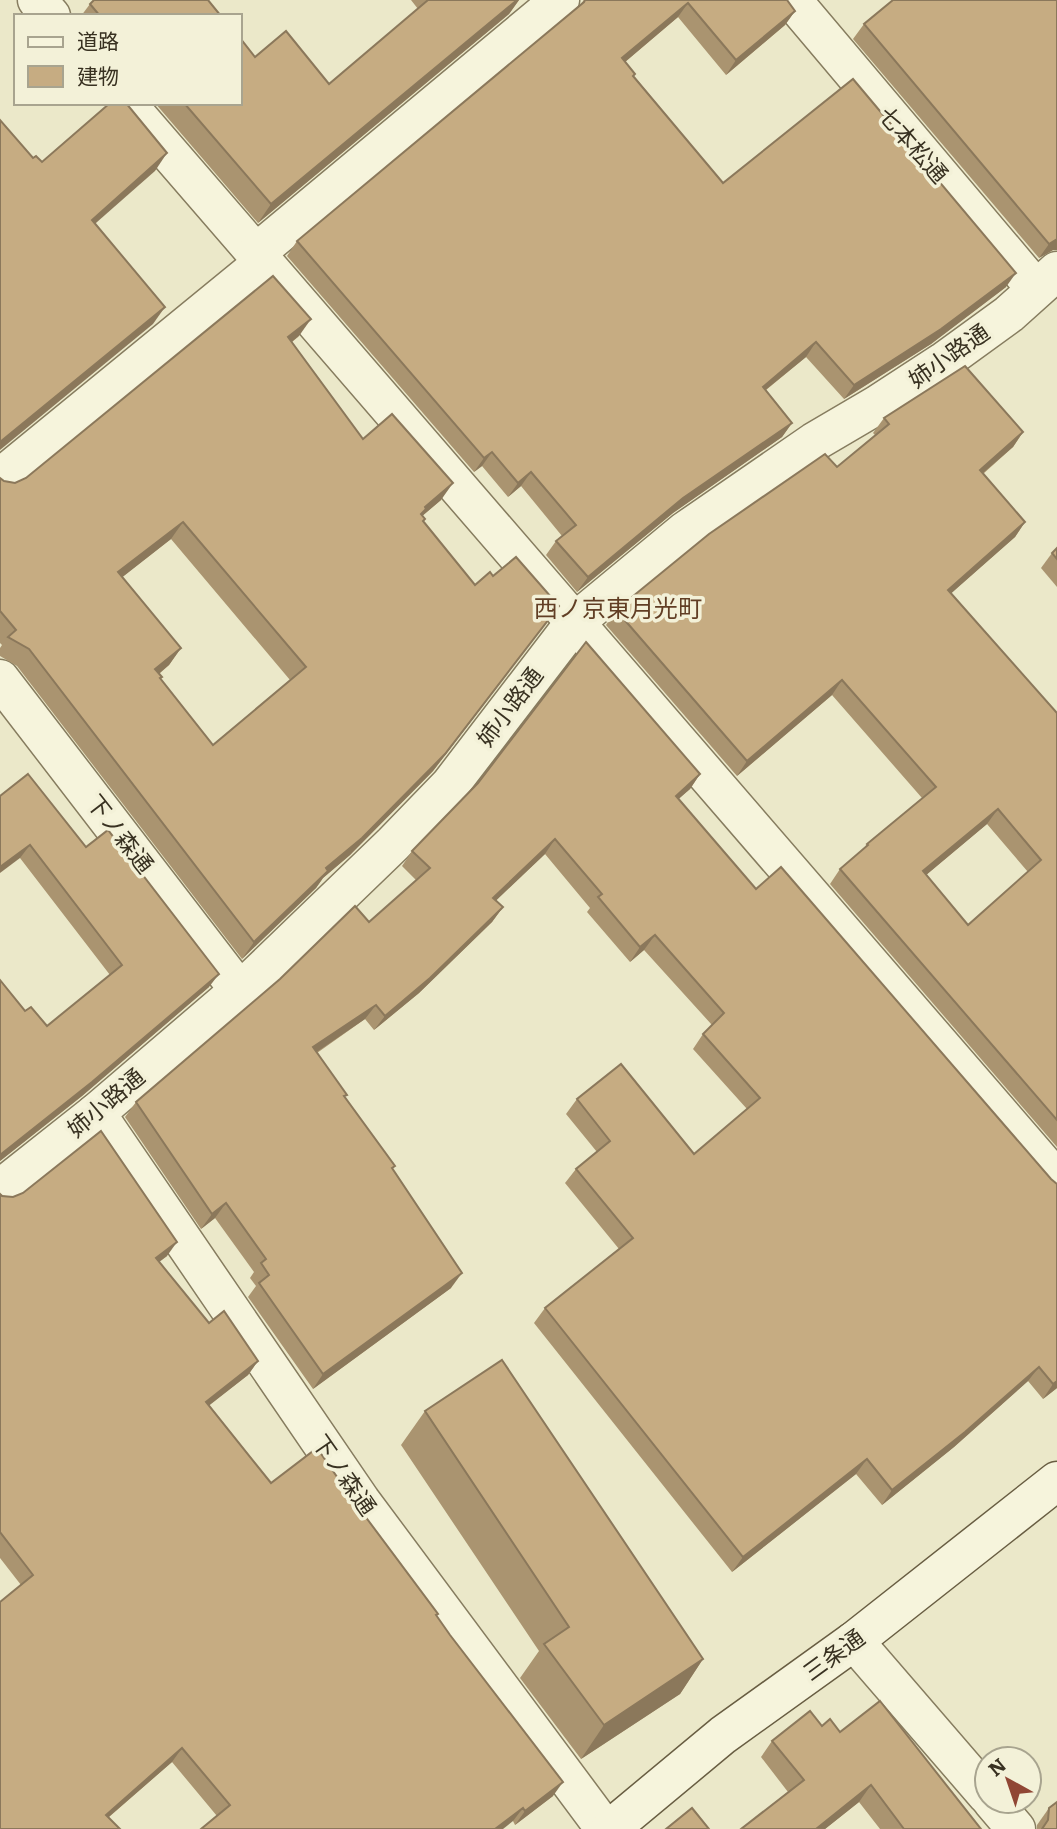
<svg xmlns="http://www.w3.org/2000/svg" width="1057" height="1829" font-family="Literata,'Noto Sans JP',serif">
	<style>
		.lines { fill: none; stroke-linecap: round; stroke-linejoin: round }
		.street-casing { stroke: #867c5f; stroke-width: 41 }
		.secondary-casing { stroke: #685d42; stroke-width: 41 }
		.street { stroke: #f6f4dc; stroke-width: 38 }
		.secondary { stroke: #f6f4dc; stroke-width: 38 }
		.wall { fill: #aa9470; fill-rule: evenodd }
		.shaded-wall { fill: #8b785b }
		.building { fill: #c6ac82; stroke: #8b785b; stroke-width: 2; fill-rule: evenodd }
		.labels { text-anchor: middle; stroke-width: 7; stroke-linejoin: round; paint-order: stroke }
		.street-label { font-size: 23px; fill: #383121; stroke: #f3f1d8 }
		.neighbourhood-label { font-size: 24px; fill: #613e24; stroke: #f3f1d8 }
	</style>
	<rect width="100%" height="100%" fill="#ebe8c9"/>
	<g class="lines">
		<defs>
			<g id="street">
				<path d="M37,0L51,16"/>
				<path d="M792,0L1036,289"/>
				<path d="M126,103L1057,1180"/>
				<path d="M256,253L560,0"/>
				<path d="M0,478L264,262"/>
				<path d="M0,679L239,990"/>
				<path d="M96,1113L361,1501L605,1829"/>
				<path d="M0,1189L96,1113L255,977L393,844L450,785L575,622L685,531L814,442L877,405L943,362L1009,314L1057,271"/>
				<path d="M854,1641L987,1795"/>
				<path d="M992,1801L1016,1829"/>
			</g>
			<path id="secondary" d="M610,1829L723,1735L854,1641L1057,1481"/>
		</defs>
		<use href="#street" class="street-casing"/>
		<use href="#secondary" class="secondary-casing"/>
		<use href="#street" class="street"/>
		<use href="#secondary" class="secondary"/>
	</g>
	<g class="wall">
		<path d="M411,0H519L509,14L258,223L155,103H240L255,57L329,84L418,9Z"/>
		<path d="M584,0H787L795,11L785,25L726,75L678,17L625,62L634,76L723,183L1006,287L931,344L844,399L806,357L766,390L792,423L782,437L673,513L577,592L546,555L556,541L562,536L521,486L508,497L482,466L474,472L287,256L297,241L580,5Z"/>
		<path d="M1057,0V250H1053L1039,258L853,39L864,24Z"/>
		<path d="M90,4L221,16H81Z"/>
		<path d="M299,336L292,342L363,439L441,500L422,516L423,522L475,585L493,576L559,606L433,771L350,855L323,878L316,888L242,959L17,666L0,656V648L2,645L0,643V478L4,481L15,483L26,478ZM171,539L290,680L213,745L160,679L159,674L169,665L181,648L122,577Z"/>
		<path d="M884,418L1023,432L1013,447L983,474L1025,522L1015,537L951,593L1057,713V1147L830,884L840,869L862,851L867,844L922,798L832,695L737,776L606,625L616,610L837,467L875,435L873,433ZM987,824L1028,872L968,925L926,875Z"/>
		<path d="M1057,548V587L1041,568L1052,553Z"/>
		<path d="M700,774L690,789L678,799L756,889L1051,1179L1057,1184V1388L1043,1399L1028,1381L954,1447L882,1505L856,1474L732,1572L534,1323L545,1308L619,1249L565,1183L576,1169L597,1152L566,1114L577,1099L694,1154L747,1109L693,1049L703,1034L712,1025L644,950L630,962L587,912L590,908L545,854L496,900L503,907L492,922L419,993L374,1030L365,1019L317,1053L345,1097L395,1166L392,1169L451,1288L313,1389L248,1297L256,1286L250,1278L254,1272L215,1218L201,1229L125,1117L136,1102L369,922L416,880L402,866L412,851Z"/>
		<path d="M0,796L86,847L209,987L82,1096L0,1161V980L25,1011L47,1026L110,975L20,858Z"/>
		<path d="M0,1194L167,1256L159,1262L209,1323L258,1361L248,1375L209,1405L271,1483L353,1500L436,1616L553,1796L515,1825L513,1821L217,1816L172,1762L109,1817L0,1829L21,1585L0,1558Z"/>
		<path d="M425,1411L703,1659L680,1694L581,1759L520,1678L539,1651L401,1445Z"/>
		<path d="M822,1726L840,1732L981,1829H880L859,1802L825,1829H741L788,1792L761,1757L772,1741Z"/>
		<path d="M1049,1808L1057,1829H1037V1825Z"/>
	</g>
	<g class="shaded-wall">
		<path d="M517,0H519L509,14L258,223L271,204Z"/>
		<path d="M688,3L678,17L612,73L622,58Z"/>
		<path d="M795,11L785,25L726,75L736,60Z"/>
		<path d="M167,153L155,171L80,237L92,220Z"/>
		<path d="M1057,239V250H1053L1039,258L1049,244Z"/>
		<path d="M1016,273L1006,287L931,344L844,399L854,385Z"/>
		<path d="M165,307L153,324L0,450V442Z"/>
		<path d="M311,319L299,336L276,354L288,337Z"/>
		<path d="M816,342L806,357L752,401L763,387Z"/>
		<path d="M792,423L782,437L673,513L577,592L588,577L683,498Z"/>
		<path d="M1023,432L1013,447L969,485L980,470Z"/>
		<path d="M492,452L482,466L474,472L484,458Z"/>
		<path d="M531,472L521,486L508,497L518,483Z"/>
		<path d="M453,483L441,500L421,517L414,526L425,507Z"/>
		<path d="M183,522L171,539L106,590L118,572Z"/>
		<path d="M1025,522L1015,537L938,605L948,590Z"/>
		<path d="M559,606L433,771L350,855L323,878L316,888L242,959L254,942L326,868Z"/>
		<path d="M181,648L169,665L144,686L155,669Z"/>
		<path d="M842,680L832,695L737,776L747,761Z"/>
		<path d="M700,774L690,789L665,811L676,796Z"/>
		<path d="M998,809L987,824L913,886L923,871Z"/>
		<path d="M555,839L545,854L483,913L493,898Z"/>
		<path d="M30,845L20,858L0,873V867Z"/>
		<path d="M503,907L492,922L419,993L374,1030L385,1016Z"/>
		<path d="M655,935L644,950L630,962L640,947Z"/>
		<path d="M219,974L209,987L82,1096L0,1161V1155Z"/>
		<path d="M376,1005L365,1019L302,1062L313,1047Z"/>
		<path d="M226,1203L215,1218L201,1229L212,1214Z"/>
		<path d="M177,1242L167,1256L147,1271L156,1258Z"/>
		<path d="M462,1273L451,1288L313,1389L323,1374Z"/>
		<path d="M258,1361L248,1375L197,1415L206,1402Z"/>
		<path d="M1039,1367L1028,1381L954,1447L882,1505L892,1490Z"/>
		<path d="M1057,1381V1388L1043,1399L1053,1384Z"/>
		<path d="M867,1459L856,1474L732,1572L743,1557Z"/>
		<path d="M703,1659L680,1694L581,1759L604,1725Z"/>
		<path d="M182,1748L172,1762L96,1828L106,1815Z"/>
		<path d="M563,1782L553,1796L515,1825L525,1811Z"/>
		<path d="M871,1785L859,1802L825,1829H816Z"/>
		<path d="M523,1808L513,1821L503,1829H495Z"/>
	</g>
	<g class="building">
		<path d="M94,0H208L221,16H100L90,4Z"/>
		<path d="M428,0H517L271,204L184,103H240V38L255,57L286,31L329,84Z"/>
		<path d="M585,0H787L795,11L736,60L688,3L622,58L635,74L633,76L723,183L853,79L1016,273L941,329L854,385L816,342L763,387L792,423L683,498L588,577L556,541L576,525L531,472L518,483L492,452L484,458L297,241L584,2Z"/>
		<path d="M893,0H1057V239L1049,244L864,24Z"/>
		<path d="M110,103H126L167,153L92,220L165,307L0,442V120L33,158L36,156L42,162Z"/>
		<path d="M273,276L311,319L288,337L363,439L392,414L453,483L425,507L426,509L421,514L425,519L423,521L475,585L490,572L493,576L516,557L559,606L445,754L362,838L326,868L328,871L254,942L29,649L8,637L16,630L0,611V478L4,481L15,483L26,478ZM183,522L306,667L213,745L160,678L162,677L155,669L181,648L118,572Z"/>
		<path d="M965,366L1023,432L980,470L1025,522L948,590L1057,713V1120L840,869L868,845L867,844L936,787L842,680L747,761L616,610L709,534L825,454L837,467L889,424L884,418ZM998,809L1041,860L968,925L923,871Z"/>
		<path d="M1057,548V559L1052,553Z"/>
		<path d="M586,642L700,774L676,796L756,889L781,867L1051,1179L1057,1184V1381L1053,1384L1039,1367L965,1432L892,1490L867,1459L743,1557L545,1308L633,1238L576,1169L610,1141L577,1099L621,1064L694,1154L760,1098L703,1034L724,1013L655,935L640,947L598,897L602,894L555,839L493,898L503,907L430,978L385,1016L376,1005L313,1047L347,1095L344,1096L395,1166L392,1168L462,1273L323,1374L259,1283L269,1275L261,1263L266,1259L226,1203L212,1214L136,1102L280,979L355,906L369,922L430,868L412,851L478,783Z"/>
		<path d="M28,774L86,847L108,830L219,974L92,1082L0,1155V980L25,1011L31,1007L47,1026L122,965L30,845L0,867V796Z"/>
		<path d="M101,1131L177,1242L156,1258L209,1323L224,1311L258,1361L206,1402L271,1483L317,1448L353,1500L438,1614L436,1615L450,1635L563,1782L525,1811L523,1808L495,1829H201L230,1805L182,1748L106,1815L120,1829H0V1602L33,1575L0,1532V1194L2,1196L13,1197L23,1193Z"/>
		<path d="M502,1360L703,1659L604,1725L544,1644L569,1627L425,1411Z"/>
		<path d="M880,1701L981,1829H904L871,1785L816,1829H741L804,1780L772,1741L810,1711L822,1726L830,1719L840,1732Z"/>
		<path d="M1057,1802V1829H1042L1048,1820L1049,1808Z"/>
		<path d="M692,1808L709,1829H666Z"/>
	</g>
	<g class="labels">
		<g class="street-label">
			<text transform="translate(913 145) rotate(49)" y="8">七本松通</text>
			<text transform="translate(949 356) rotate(-35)" y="8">姉小路通</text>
			<text transform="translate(510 707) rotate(-53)" y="8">姉小路通</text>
			<text transform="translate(120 834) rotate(52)" y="8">下ノ森通</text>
			<text transform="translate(106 1103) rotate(-40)" y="8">姉小路通</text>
			<text transform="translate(344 1475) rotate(55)" y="8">下ノ森通</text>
			<text transform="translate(834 1655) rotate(-36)" y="8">三条通</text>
		</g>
		<g class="neighbourhood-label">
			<text x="618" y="617">西ノ京東月光町</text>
		</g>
	</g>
	<rect x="14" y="14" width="228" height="91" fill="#f3f1d8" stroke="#a8a48f" stroke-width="2"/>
	<rect x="28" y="37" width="35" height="10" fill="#f6f4dc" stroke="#a8a48f" stroke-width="2"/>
	<text x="77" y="49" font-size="21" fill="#383121">道路</text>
	<rect x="28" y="66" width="35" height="21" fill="#c6ac82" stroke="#a8a48f" stroke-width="2"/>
	<text x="77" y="84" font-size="21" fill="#383121">建物</text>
	<g transform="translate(1008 1780) rotate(320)"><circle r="33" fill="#f3f1d8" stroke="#a8a48f" stroke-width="2"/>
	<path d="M0-5L12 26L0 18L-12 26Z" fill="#904634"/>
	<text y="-10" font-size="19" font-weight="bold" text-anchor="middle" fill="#383121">N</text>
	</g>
</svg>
